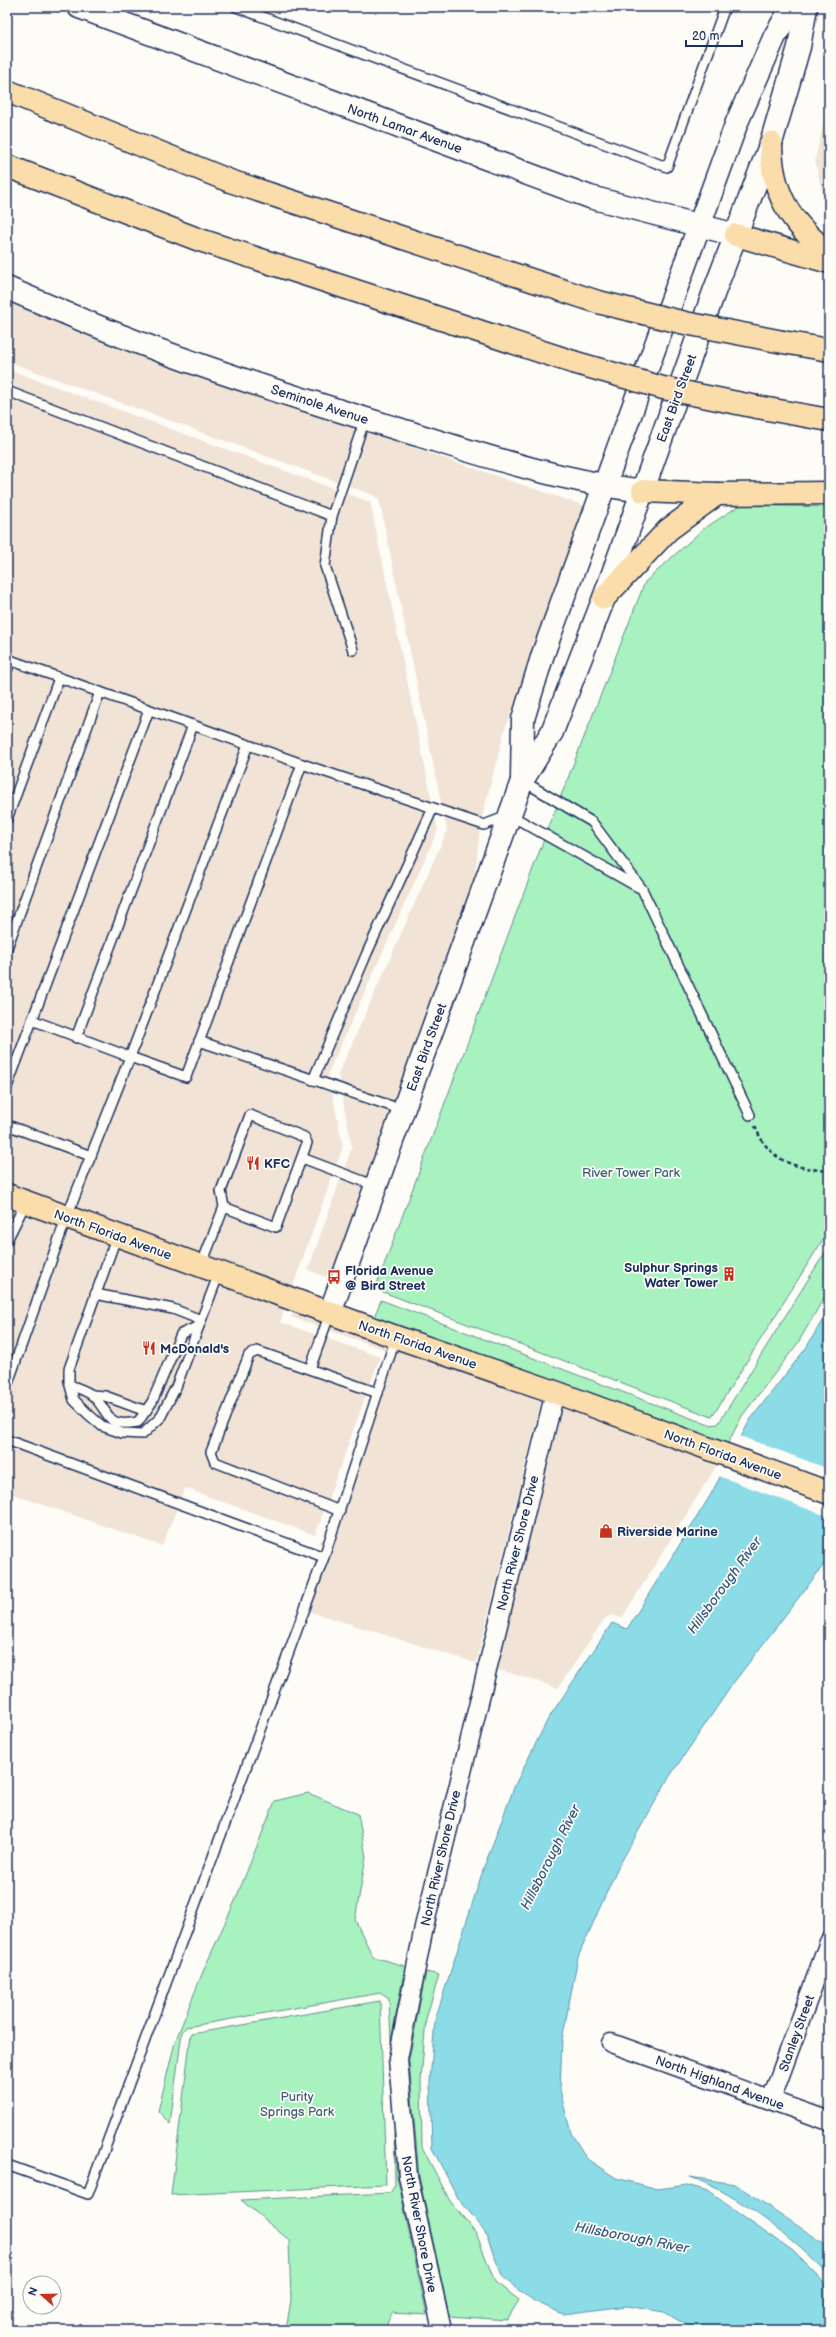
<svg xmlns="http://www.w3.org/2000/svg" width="836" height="2337" font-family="'Balsamiq Sans',sans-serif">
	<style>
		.built { fill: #f1e3d5 }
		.green { fill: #a8f2c0; stroke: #62908f }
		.water { fill: #8cdce7; stroke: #5f97b0 }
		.pier { fill: #fdfcf7 }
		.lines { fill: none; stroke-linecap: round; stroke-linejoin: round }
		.lane-casing { stroke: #1b2f5e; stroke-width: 12 }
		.street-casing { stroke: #1b2f5e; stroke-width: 21 }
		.secondary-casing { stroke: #1b2f5e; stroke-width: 25 }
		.primary-casing { stroke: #1b2f5e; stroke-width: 25 }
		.highway-casing { stroke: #1b2f5e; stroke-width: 25 }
		.path { stroke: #1b2f5e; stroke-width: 2.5; stroke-dasharray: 4 3; stroke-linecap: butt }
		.lane { stroke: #fdfcf7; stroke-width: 9 }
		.street { stroke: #fdfcf7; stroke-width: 18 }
		.secondary { stroke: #fdfcf7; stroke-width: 22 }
		.primary { stroke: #faddab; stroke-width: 22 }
		.highway { stroke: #faddab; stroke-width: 22 }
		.highway-bridge-casing { stroke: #1b2f5e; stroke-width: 25; stroke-linecap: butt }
		.highway-bridge { stroke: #faddab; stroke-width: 22 }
		.labels { text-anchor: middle; stroke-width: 3.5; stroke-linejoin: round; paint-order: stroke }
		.street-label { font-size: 13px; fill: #1b2f5e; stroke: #fdfcf7 }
		.poi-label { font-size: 13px; font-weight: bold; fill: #1b2f5e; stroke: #fdfcf7; text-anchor: start }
		.park-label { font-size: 13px; fill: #3e6076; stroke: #fdfcf7 }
		.water-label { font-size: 14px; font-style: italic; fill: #375a80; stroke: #fdfcf7 }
	</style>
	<rect width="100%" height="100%" fill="#fdfcf7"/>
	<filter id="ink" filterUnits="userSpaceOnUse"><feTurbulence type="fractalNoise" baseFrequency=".025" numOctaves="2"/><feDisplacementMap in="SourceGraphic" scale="8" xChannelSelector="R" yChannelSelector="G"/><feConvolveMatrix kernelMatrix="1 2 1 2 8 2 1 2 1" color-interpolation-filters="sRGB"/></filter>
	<g filter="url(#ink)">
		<g class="built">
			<path d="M829,100V207L825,206L815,160Z"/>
			<path d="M7,299L193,373L585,506L504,732L481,821L474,881L331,1279L308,1270L352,1147L338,1075L447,831L379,499L373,495L7,361Z"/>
			<path d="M7,369L370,502L438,830L328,1073L343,1146L280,1322L380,1357L315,1535L185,1488L162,1546L7,1492Z"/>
			<path d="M293,1313L542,1398L476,1663L308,1611L330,1548L318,1543L324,1538L389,1358L383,1349L291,1317Z"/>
			<path d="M563,1405L718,1463L622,1618L611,1615L604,1619L558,1688L497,1669Z"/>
		</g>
		<g class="green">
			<path d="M740,505L829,507V1230L712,1417L375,1289L546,834L645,582L702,530Z"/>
			<path d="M829,1246V1289L798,1343L742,1416L727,1445L374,1317L381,1300L709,1425L718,1424Z"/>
			<path d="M308,1793L358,1814L366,1857L355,1920L373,1957L405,1966L391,2041L389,1999L380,1993L186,2027L182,2032L170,2124L158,2111L175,2042L204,1969L235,1901L275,1801Z"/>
			<path d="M426,1972L439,1975L426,2019L421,2080L422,2147L450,2201L476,2233L495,2282L519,2300L507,2320L449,2316L446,2301L419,2176L409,2060Z"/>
			<path d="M380,2001L386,2185L171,2195L191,2034Z"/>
			<path d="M394,2133L397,2176L427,2315L392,2313L384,2330H286L291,2300L289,2240L241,2200L390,2193L395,2185Z"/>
		</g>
		<g class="water">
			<path d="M829,1309V1558L734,1682L668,1779L617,1869L578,1957L562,2040L560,2091L571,2133L587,2159L616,2178L658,2189L687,2185L708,2191L793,2251L823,2281L829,2292V2330H695L664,2312L627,2306L563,2314L534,2301L503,2278L484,2230L458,2198L432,2148L430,2081L435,2020L484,1867L515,1785L548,1719L612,1623L627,1629L710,1496L750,1420L806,1348Z"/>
			<path d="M690,2177L735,2184L825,2244L829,2252V2275C792,2238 739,2194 690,2177Z"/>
		</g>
		<path class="pier" d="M740,1436L829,1469V1517L719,1476Z"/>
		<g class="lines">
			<defs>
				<g id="lane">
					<path d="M236,7L667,167L725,7"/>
					<path d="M7,391L332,516L365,419"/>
					<path d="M332,516L325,566L353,650"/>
					<path d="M7,659L302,764L186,1077L130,1057L67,1216L7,1386"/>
					<path d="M7,670L11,660"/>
					<path d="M302,764L484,825L510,815L638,887"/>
					<path d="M523,781L592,822L642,889L750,1115"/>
					<path d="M7,819L59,678"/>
					<path d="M7,948L100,692"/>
					<path d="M32,1020L130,1057L248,745"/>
					<path d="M76,1038L193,725"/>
					<path d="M199,1041L403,1110"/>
					<path d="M313,1080L367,953L433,808"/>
					<path d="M7,1087L149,710"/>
					<path d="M7,1125L91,1156"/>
					<path d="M302,1158L376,1186"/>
					<path d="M117,1235L69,1369V1382L74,1400L88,1414L102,1426L122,1433L143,1434L160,1418L176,1387L219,1273"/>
					<path d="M7,1240L26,1202"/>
					<path d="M201,1266L224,1207L221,1191L250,1115L304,1137L307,1143L276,1227L224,1207"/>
					<path d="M95,1294L173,1309L201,1320"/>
					<path d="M310,1369L330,1313"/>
					<path d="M70,1385C77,1388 88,1391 93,1396C112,1414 104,1428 138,1422L152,1402L181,1334L199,1326"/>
					<path d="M92,1395L105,1396L146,1411"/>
					<path d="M7,1440L324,1557"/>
					<path d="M340,1511L215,1462L211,1452L249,1355L257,1351L378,1393"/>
					<path d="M7,2165L88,2194L324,1557L396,1337"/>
				</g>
				<g id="street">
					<path d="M611,2043L829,2121"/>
					<path d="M771,2100L829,1942"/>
					<path d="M442,2330L408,2176L398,2059L424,1927L555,1392"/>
				</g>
				<g id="secondary">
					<path d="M79,7L590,197L736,235"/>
					<path d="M7,288C44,304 81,320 119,335C213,372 311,402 408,432C485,456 562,481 643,491"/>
					<path d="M522,779L523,719L543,654L737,122L775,36L792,7"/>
					<path d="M330,1313L522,781L552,732L604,598L714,292L771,143L799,47L806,7"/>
				</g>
				<path id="primary" d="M7,1195L396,1337L555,1392L829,1493"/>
				<g id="highway">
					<path d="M7,91L230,181L598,302"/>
					<path d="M771,143C771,193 791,224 829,253"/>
					<path d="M7,166L197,239L573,362"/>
					<path d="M736,235L829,262"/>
					<path d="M783,342L829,350"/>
					<path d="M757,407L829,420"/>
					<path d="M643,491L717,494L829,493"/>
					<path d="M604,598L668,530L717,494"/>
				</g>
			</defs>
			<use href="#lane" class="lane-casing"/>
			<use href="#street" class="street-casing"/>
			<use href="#secondary" class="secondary-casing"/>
			<use href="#primary" class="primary-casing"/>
			<use href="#highway" class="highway-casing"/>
			<path class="path" d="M755,1126C769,1162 794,1168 829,1171"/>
			<use href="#lane" class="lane"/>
			<use href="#street" class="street"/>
			<use href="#secondary" class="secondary"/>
			<use href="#primary" class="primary"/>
			<use href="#highway" class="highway"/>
			<defs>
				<g id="highway-bridge">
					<path d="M598,302L685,323L783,342"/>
					<path d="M573,362L663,388L757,407"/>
				</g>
			</defs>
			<use href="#highway-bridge" class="highway-bridge-casing"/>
			<use href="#highway-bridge" class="highway-bridge"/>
		</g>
	</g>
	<defs>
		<symbol id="restaurant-bare" viewBox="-9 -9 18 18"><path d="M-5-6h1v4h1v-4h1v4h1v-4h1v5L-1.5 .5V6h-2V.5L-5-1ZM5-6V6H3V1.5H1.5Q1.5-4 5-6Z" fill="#c8321e" stroke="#fdfcf7" stroke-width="2.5" paint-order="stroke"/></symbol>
		<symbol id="building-bare" viewBox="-9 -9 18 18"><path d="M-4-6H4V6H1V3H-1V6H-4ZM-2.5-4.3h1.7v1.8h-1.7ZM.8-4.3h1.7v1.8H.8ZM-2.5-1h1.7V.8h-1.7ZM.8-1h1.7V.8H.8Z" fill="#c8321e" stroke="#fdfcf7" stroke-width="2.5" paint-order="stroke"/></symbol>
		<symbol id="bus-bare" viewBox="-9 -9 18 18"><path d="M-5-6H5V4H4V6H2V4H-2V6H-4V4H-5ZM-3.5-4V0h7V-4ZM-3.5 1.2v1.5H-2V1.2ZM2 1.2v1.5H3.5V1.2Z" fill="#c8321e" stroke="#fdfcf7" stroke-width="2.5" paint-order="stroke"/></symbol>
		<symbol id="shop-bare" viewBox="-9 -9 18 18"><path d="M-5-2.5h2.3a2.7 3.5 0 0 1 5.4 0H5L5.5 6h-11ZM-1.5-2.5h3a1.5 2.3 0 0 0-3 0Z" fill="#c8321e" stroke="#fdfcf7" stroke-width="2.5" paint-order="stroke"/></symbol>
	</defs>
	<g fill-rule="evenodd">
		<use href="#restaurant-bare" x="243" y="1153" width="20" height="20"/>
		<use href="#building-bare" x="719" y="1264" width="20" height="20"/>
		<use href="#bus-bare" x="324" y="1267" width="20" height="20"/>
		<use href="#restaurant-bare" x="139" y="1338" width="20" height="20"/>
		<use href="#shop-bare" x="596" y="1521" width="20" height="20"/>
	</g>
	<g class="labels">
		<g class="street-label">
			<text transform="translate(405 128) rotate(20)" y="5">North Lamar Avenue</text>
			<text transform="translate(676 398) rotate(-70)" y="5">East Bird Street</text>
			<text transform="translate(320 404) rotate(18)" y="5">Seminole Avenue</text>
			<text transform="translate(426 1047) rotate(-70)" y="5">East Bird Street</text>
			<text transform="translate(113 1234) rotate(20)" y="5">North Florida Avenue</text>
			<text transform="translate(418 1344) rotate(19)" y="5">North Florida Avenue</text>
			<text transform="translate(723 1454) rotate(20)" y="5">North Florida Avenue</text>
			<text transform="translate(517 1543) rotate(-76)" y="5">North River Shore Drive</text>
			<text transform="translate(440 1858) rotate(-77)" y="5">North River Shore Drive</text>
			<text transform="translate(796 2033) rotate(-70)" y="5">Stanley Street</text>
			<text transform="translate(720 2082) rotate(20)" y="5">North Highland Avenue</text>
			<text transform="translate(420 2224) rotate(79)" y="5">North River Shore Drive</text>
		</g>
		<g class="poi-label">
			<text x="264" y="1168">KFC</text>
			<text x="718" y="1272" text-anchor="end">Sulphur Springs<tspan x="718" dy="15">Water Tower</tspan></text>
			<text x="345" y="1275">Florida Avenue<tspan x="345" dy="15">@ Bird Street</tspan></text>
			<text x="160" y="1353">McDonald's</text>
			<text x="617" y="1536">Riverside Marine</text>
		</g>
		<g class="park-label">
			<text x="631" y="1177">River Tower Park</text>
			<text x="297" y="2101">Purity<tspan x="297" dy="15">Springs Park</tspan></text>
		</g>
		<g class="water-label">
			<text transform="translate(724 1585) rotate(-54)" y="5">Hillsborough River</text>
			<text transform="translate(550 1857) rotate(-63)" y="5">Hillsborough River</text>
			<text transform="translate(632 2237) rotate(11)" y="5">Hillsborough River</text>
		</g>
	</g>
	<rect width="836" height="2337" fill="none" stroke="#fdfcf7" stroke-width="24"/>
	<rect x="12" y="12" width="812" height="2313" fill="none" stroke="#1b2f5e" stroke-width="1.5" filter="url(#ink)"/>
	<g transform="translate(42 2295) rotate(290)"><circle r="19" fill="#fdfcf7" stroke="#a3aaba"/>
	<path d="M0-3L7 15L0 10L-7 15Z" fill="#c8321e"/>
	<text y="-6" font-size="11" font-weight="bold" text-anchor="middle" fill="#1b2f5e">N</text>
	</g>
	<path d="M686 40v6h56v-6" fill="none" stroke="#1b2f5e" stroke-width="2"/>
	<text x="692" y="40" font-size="12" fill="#1b2f5e" stroke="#fdfcf7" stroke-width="3" paint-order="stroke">20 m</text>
</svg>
